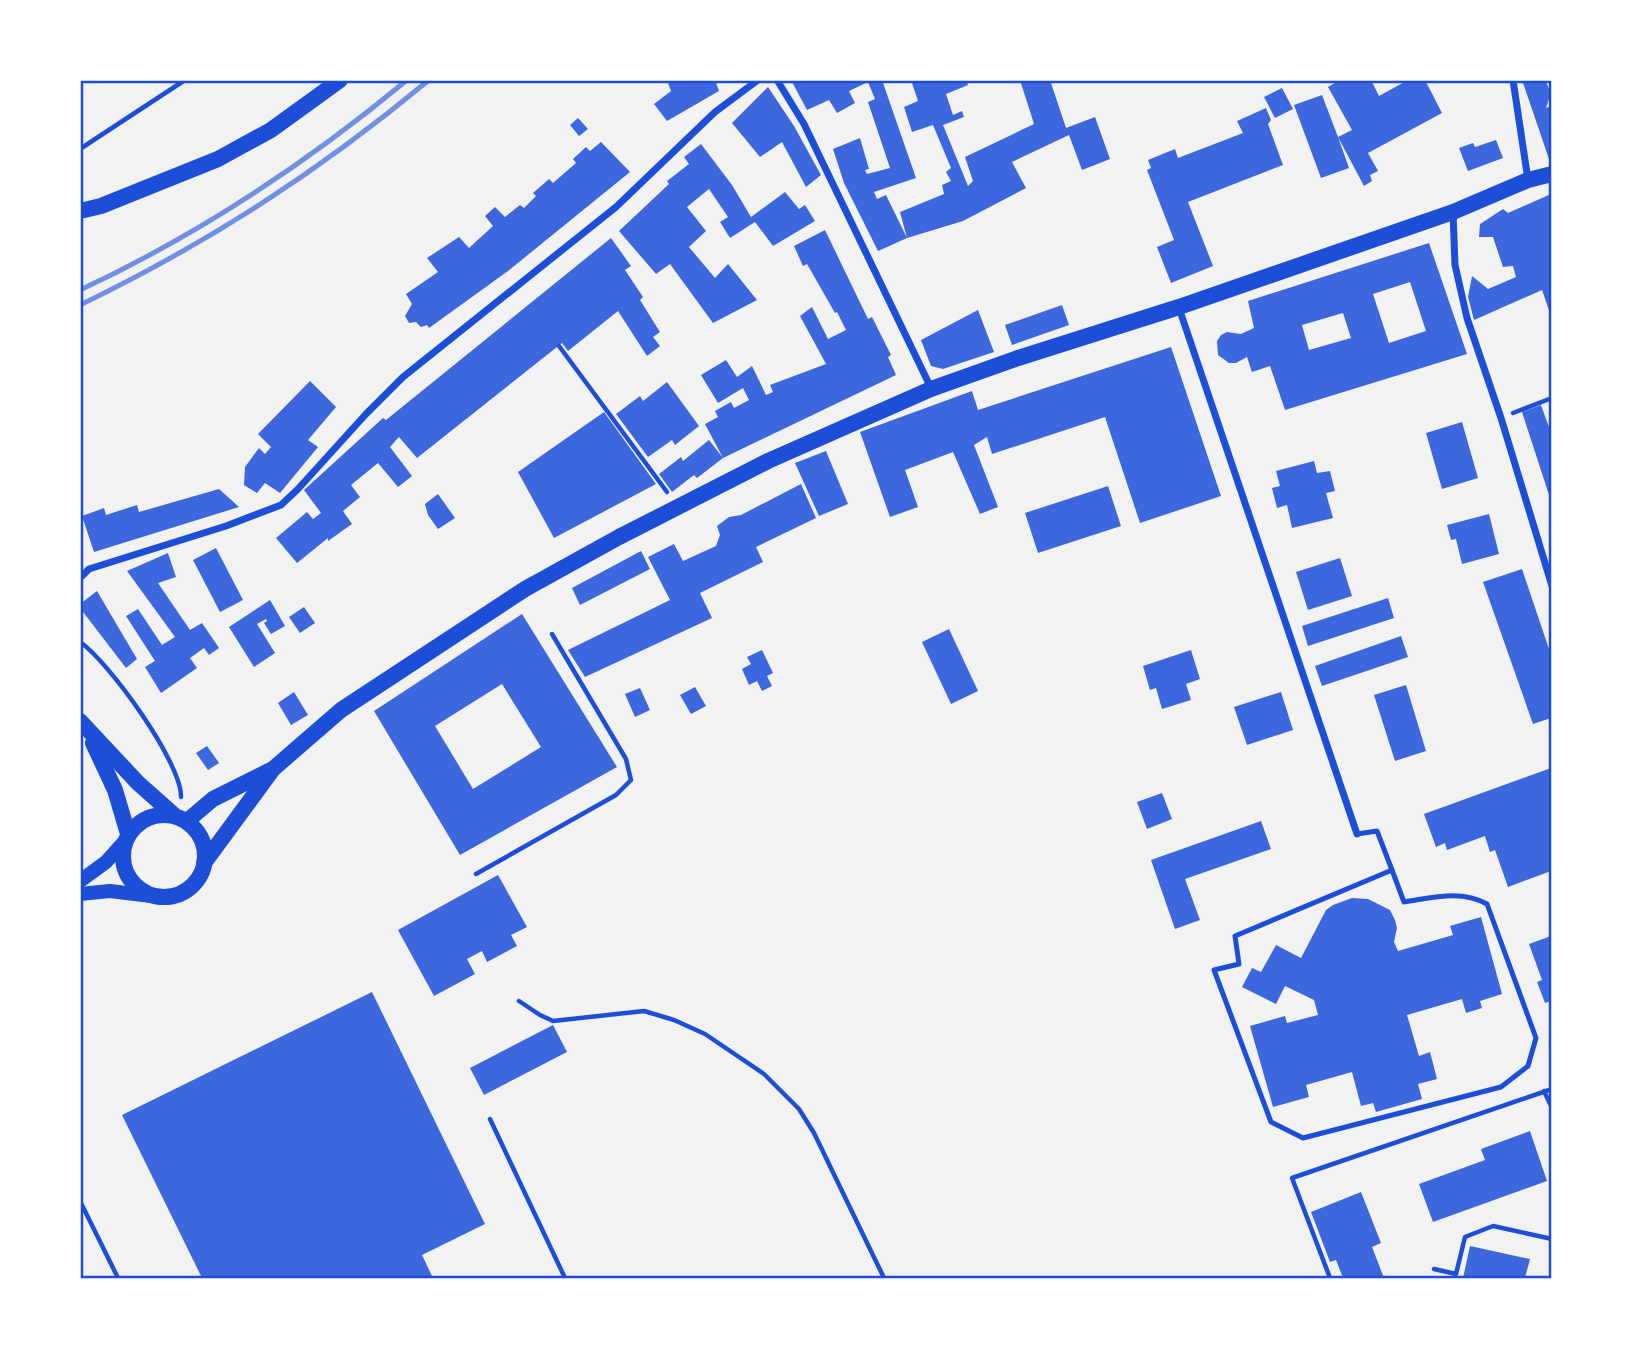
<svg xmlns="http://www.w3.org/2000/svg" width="1632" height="1359" font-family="'Fira Sans',sans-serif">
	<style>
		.building { fill: #3d67dc; fill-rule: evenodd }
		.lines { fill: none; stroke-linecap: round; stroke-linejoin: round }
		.path { stroke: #1d4ed8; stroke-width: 4.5 }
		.service { stroke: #1d4ed8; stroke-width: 5 }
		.minor { stroke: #1d4ed8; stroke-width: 7 }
		.secondary { stroke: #1d4ed8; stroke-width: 14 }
		.primary { stroke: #1d4ed8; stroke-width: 16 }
		.rail { stroke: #7290e2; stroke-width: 5 }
		.neatline { fill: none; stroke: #1d4ed8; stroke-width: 2.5 }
	</style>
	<rect width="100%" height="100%" fill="#f2f2f2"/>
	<g class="building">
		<path d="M667,80H715L719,91L667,121L654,104L671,91Z"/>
		<path d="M791,80H882L916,178L874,192L877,199L886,195L907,238L900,212L944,194L942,185L951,181L946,172L951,168L933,125L912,132L904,107L918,101L911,80H966L968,85L946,94L953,115L962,111L964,117L943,125L968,186L973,181L965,157L1034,124L1020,80H1050L1066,128L1095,117L1110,159L1082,170L1069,135L1012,162L1026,188L963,221L907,238L878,251L844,183L833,149L860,138L869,169L865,170L867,174L890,168L868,102L875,99L868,82L849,91L855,103L837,113L829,100L807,110Z"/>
		<path d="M1340,80H1371L1379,96L1408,80H1425L1442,113L1368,153L1378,171L1370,175L1372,181L1364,186L1338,137L1349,168L1321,178L1294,105L1322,95L1338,137L1352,130L1328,87Z"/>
		<path d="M1522,80H1545L1551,93L1546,108L1551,106V165Z"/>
		<path d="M768,87L794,126L821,175L806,187L782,142L760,157L732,123Z"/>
		<path d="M1282,88L1293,109L1275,118L1264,97Z"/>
		<path d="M1266,108L1271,120L1268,124L1283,165L1188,202L1213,266L1171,283L1157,247L1174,240L1147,170L1151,168L1148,160L1175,149L1178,158L1243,133L1237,121Z"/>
		<path d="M578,118L588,129L579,136L570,125Z"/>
		<path d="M1496,140L1503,158L1468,171L1459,148L1473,143L1475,147Z"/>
		<path d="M601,142L630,172L508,271L429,328L427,325L421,327L416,322L409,323L405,316L412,304L406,294L438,272L427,258L459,237L469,248L493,226L485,216L495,207L505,217L520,205L524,208L536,196L533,193L549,179L553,183L576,163L573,159L586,147L590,151Z"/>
		<path d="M701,144L732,185L751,217L785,192L799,209L805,205L815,221L773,246L755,222L730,238L720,222L728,217L709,189L687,207L706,231L689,247L715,278L728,264L757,300L713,323L670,264L656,274L619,231L669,184L667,181L689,164L684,157Z"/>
		<path d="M1551,194V316L1542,290L1474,320L1468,297L1472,276L1488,289L1516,277L1513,266L1503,267L1493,237H1479L1480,224L1503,209L1508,213Z"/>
		<path d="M825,230L868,319L872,317L891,355L888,357L896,375L723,458L697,478L694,475L672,492L659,474L681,457L683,461L709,440L723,458L705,424L718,417L715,411L731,402L734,408L749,400L743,388L718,403L701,375L726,360L737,377L752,366L766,395L773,392L770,385L826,364L800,316L812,307L828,339L846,330L837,312L835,313L807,264L803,266L794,246Z"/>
		<path d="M611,238L631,266L625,270L643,297L640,300L660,332L653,337L660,346L647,356L618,311L568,351L562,343L417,458L399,437L390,447L412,476L398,487L378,463L351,485L360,497L343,511L352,524L328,541V538L297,563L276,538L307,512L313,519L321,513L304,490L383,418L386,420Z"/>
		<path d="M1429,243L1467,354L1285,410L1270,366L1252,372L1247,357L1236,363H1229L1218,355L1217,341L1221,335L1227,332L1241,334L1254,328L1248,301ZM1410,282L1426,331L1389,343L1373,294ZM1343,313L1351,338L1309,350L1302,325Z"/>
		<path d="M1062,305L1069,325L1012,345L1005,325Z"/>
		<path d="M978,310L994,352L943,369L931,366L921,340Z"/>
		<path d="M1171,347L1221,496L1140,523L1105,417L992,454L987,437L974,445L998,507L980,514L953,452L905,470L918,507L890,517L860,432L972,391L978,410Z"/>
		<path d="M310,381L336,407L308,440L318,447L280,493L265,483L257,493L244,485L245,467L259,448L265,454L271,447L258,434Z"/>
		<path d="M667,382L699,426L675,445L672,440L648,457L616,414L640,396L643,401Z"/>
		<path d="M1541,405L1550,430L1551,429V501L1522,412Z"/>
		<path d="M604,412L656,484L554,538L518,472Z"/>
		<path d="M1462,422L1478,478L1442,489L1426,433Z"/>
		<path d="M826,451L848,504L819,516L795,463Z"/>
		<path d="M1314,461L1317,473L1330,471L1335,491L1326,493L1333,518L1292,528L1287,505L1277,508L1272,488L1280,486L1276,471Z"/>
		<path d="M801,484L816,518L756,547L763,562L700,593L712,618L585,677L568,650L670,600L648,557L674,544L683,561L716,546L720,535L717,526L729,517L741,515Z"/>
		<path d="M1108,486L1121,526L1038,553L1025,513Z"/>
		<path d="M219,489L239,507L94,552L82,516L104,508L106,515L137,505L139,512Z"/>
		<path d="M438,494L455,518L438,529L428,515L425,504Z"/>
		<path d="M1489,514L1499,554L1462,564L1456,539L1451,540L1447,525Z"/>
		<path d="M216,548L243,600L220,612L193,560Z"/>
		<path d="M641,551L650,569L580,605L572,588Z"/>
		<path d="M168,553L176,577L158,583L190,630L202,623L219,648L209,655L204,648L190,658L197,668L161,693L145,667L155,661L126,616L138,609L162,645L175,637L127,571Z"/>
		<path d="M1340,558L1352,596L1308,610L1296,572Z"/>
		<path d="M1522,569L1551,655V718L1533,724L1483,582Z"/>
		<path d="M97,591L137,659L126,668L80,608V604Z"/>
		<path d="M1388,598L1394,618L1308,646L1302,626Z"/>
		<path d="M270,600L285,626L271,634L264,623L267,621L266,619L257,624L275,653L254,667L229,627Z"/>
		<path d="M304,607L315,623L300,633L289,617Z"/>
		<path d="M522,614L617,767L460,855L374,711ZM502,684L541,747L473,789L435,726Z"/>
		<path d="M949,629L978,691L951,704L922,642Z"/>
		<path d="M1401,636L1408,657L1322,686L1315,666Z"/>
		<path d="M762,650L773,673L767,676L772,686L762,691L757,681L749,685L742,669L751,664L747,657Z"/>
		<path d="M1191,650L1200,679L1186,684L1191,700L1162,709L1156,688L1150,690L1143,666Z"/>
		<path d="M1406,685L1426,751L1395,761L1374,695Z"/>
		<path d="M695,687L706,706L691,714L680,695Z"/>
		<path d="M640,688L650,710L635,717L625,694Z"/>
		<path d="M294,692L308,715L291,725L278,703Z"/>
		<path d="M1281,692L1293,730L1247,745L1234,707Z"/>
		<path d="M207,746L219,763L208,770L196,753Z"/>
		<path d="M1551,768V871L1508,887L1495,850L1490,852L1485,836L1447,850L1445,843L1436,847L1424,814Z"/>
		<path d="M1162,793L1172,819L1147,829L1137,802Z"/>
		<path d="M1261,821L1271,849L1185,879L1200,920L1175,929L1151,860Z"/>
		<path d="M498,875L527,927L511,935L517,946L487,962L482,951L467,959L475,974L434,996L398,930Z"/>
		<path d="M1352,898L1368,899L1390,910L1395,920L1397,928L1394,942L1398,951L1453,935L1450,926L1481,917L1502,994L1480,1001L1482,1008L1466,1013L1462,999L1407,1015L1419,1056L1430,1052L1437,1079L1418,1084L1422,1099L1376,1112L1373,1103L1361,1106L1352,1072L1306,1085L1309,1097L1273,1107L1250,1026L1285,1016L1287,1023L1318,1015L1314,1000L1285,986L1276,1004L1242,987L1252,968L1261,972L1276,945L1301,958L1326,910L1333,905Z"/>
		<path d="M1551,936V1001L1545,1003L1537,982L1542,980L1529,944Z"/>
		<path d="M372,992L485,1224L422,1255L432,1276L426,1278H202L122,1115Z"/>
		<path d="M553,1025L567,1052L484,1095L470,1068Z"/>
		<path d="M1530,1131L1547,1181L1433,1222L1419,1184L1485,1160L1481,1149Z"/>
		<path d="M1361,1192L1381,1243L1372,1247L1384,1278H1343L1336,1260L1330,1262L1311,1212Z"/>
		<path d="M1470,1246L1530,1259L1525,1278H1463Z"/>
	</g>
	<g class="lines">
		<g class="path">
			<path d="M80,149L185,80"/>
			<path d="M559,346L667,492"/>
			<path d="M1513,413L1552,398"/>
			<path d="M80,642C109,662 182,763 181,797"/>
			<path d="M476,874L616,795L631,780L626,759L552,634"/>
			<path d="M519,1001L540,1015L553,1021L644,1011L674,1020L705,1034L764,1074L799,1109L814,1133L884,1278"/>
			<path d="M1544,1091L1552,1108"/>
			<path d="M490,1119L565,1278"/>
			<path d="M80,1201L118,1278"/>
			<path d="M1434,1269L1456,1274L1465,1237L1493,1226L1552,1239"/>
			<path d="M1330,1278L1292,1178L1552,1089"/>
		</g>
		<g class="service">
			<path d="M1357,834L1377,831L1392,870"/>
			<path d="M1392,870L1404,902C1431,898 1461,889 1487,904L1536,1038L1528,1066L1501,1087L1303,1138L1271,1122L1214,970L1239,964L1235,936Z"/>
		</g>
		<g class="minor">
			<path d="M777,80L804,124L931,388"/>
			<path d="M1513,80L1528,180"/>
			<path d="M1453,212L1455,265L1467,318L1501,418L1552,586"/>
			<path d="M1179,308L1357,834"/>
			<path d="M80,578L89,569L226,526L281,505L298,489L366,414L403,377L616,207L715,112L758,80"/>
		</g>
		<g class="secondary">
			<path d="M80,881L106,862L124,842"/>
			<path d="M80,894L110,891L151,896"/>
		</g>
		<g class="primary">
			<path d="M80,211L101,206L218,159L271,130L340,80"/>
			<path d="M80,721L138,783L174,815"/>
			<path d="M93,743L115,790L128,834"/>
			<circle cx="164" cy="856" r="41"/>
			<path d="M187,821L213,799L271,770"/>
			<path d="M204,863L273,769L341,710L525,589L619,537L768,461L931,389L1018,358L1179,307L1453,212L1528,180L1552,174"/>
		</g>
		<g class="rail">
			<path d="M80,290C198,235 307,163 407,80"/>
			<path d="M80,305C210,242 318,172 429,80"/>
		</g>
	</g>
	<rect width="1632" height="1359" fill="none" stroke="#ffffff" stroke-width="164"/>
	<rect x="82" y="82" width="1468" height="1195" class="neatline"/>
</svg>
